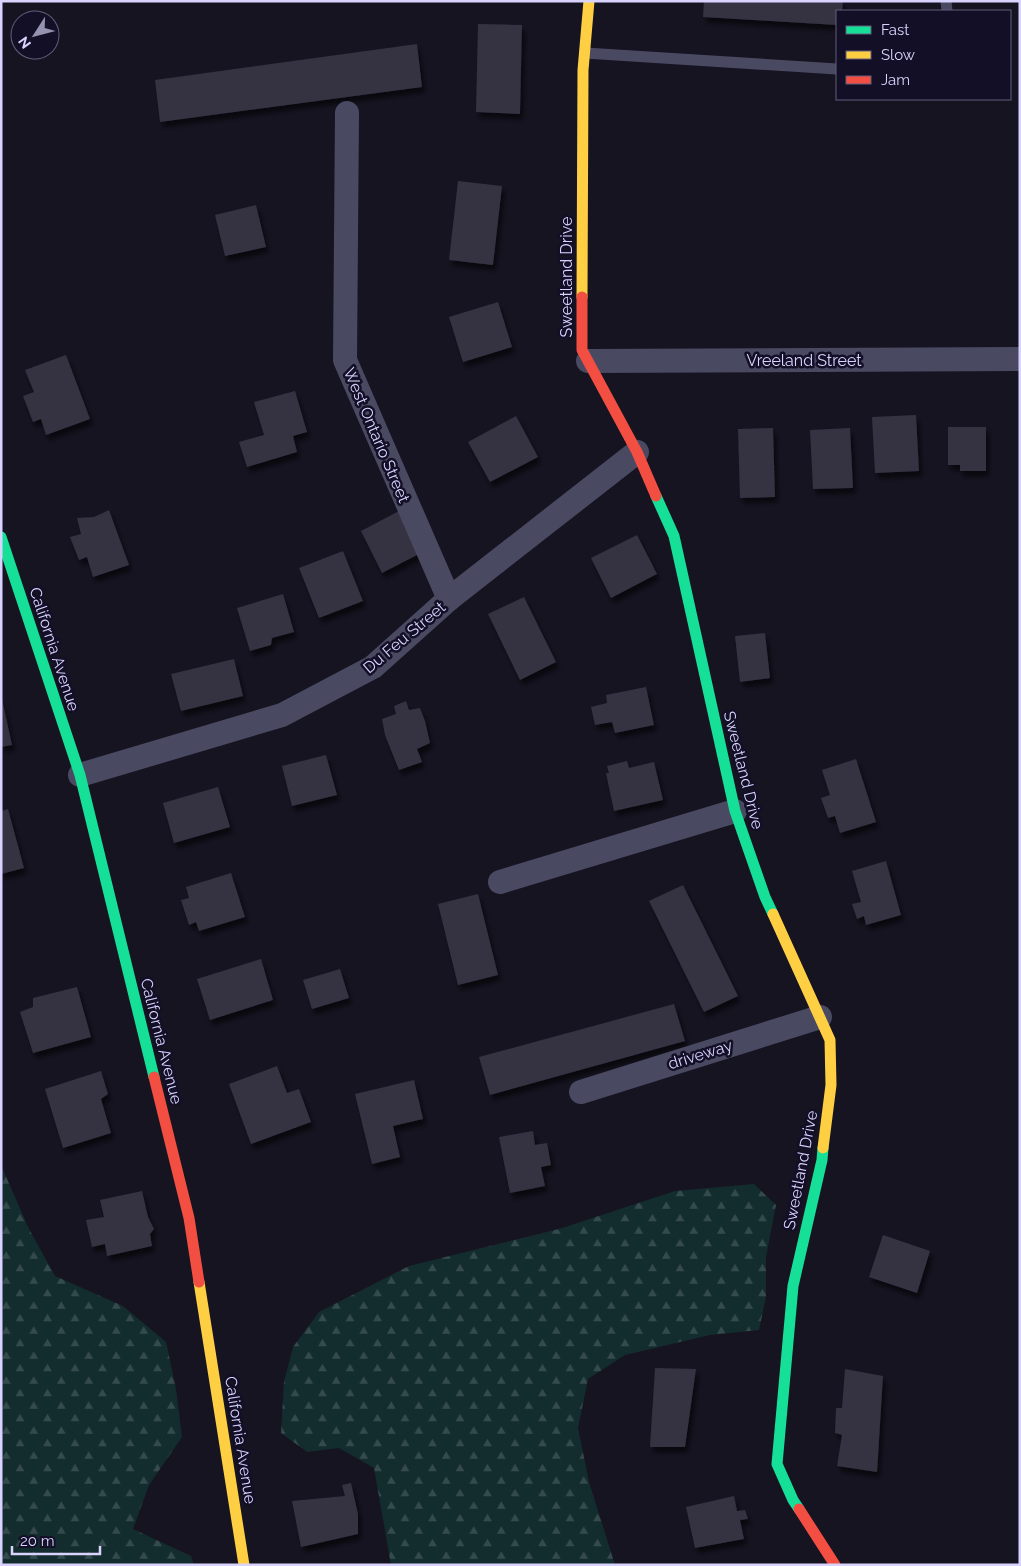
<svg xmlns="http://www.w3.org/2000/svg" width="1021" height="1566" font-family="Raleway,sans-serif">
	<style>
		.forest { fill: url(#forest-firs) }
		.building { fill: #343243; filter: url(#shadow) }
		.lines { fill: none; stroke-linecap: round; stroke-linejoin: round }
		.lane { stroke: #4a4962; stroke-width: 11 }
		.street { stroke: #4a4962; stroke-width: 24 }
		.fast { stroke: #16e098; stroke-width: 11 }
		.slow { stroke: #ffcf43; stroke-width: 11 }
		.jam { stroke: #f24e42; stroke-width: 11 }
		.labels { text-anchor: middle; stroke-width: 5; stroke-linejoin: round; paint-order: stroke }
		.street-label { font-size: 16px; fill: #d9d4ff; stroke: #130f26 }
	</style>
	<defs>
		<pattern id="forest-firs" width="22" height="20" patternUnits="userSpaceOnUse" patternTransform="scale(1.25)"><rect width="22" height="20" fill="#132c2d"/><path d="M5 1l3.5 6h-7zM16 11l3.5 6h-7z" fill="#354a4c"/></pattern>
		<filter id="shadow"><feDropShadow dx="3" dy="5.5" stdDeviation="2.5" flood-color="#0009"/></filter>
	</defs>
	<rect width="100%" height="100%" fill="#161421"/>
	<g class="forest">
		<path d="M1,1165L28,1227L55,1276L123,1306L166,1342L176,1389L182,1437L149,1485L133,1529L191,1556L194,1565H1Z"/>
		<path d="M754,1184L776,1205L766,1257V1297L759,1330L710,1335L625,1355L588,1379L578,1428L589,1482L615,1565H391L374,1468L339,1448L307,1452L281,1433L284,1382L293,1347L319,1312L409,1266L559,1229L675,1191Z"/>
	</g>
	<g class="building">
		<path d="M704,1H843L842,11H837V25L703,17Z"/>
		<path d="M478,24L522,25L520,114L476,112Z"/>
		<path d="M417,44L422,87L160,122L155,80Z"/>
		<path d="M458,181L502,186L493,265L449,260Z"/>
		<path d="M256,205L266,247L225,256L215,215Z"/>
		<path d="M498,302L512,347L463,362L449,317Z"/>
		<path d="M66,355L90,419L46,435L41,419L33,422L23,396L34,392L25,370Z"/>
		<path d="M295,391L307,432L293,436L297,452L247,467L239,442L264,435L254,402Z"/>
		<path d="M916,415L919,471L875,473L872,417Z"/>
		<path d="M516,416L538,457L490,482L468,442Z"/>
		<path d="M948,427H986V471H960V465H948Z"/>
		<path d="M773,428L775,497L740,498L738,429Z"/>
		<path d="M850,428L853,488L813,489L810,430Z"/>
		<path d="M109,510L129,565L93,577L87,557L79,560L70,537L81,534L77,518L94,517Z"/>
		<path d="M399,511L421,553L382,573L361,531Z"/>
		<path d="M637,535L657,574L611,598L591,558Z"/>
		<path d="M343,551L363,601L319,618L299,568Z"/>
		<path d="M283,594L294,632L272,638L271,645L250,651L237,608Z"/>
		<path d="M524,597L556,662L520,680L488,614Z"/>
		<path d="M765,633L770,678L740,682L735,636Z"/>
		<path d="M234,659L243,696L181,711L171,674Z"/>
		<path d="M646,687L654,725L615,733L612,722L595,725L591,707L607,703L606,695Z"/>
		<path d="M2,699L12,745L1,747V700Z"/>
		<path d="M406,701L409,710L420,708L425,721L430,743L417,749L422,762L399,770L385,735L382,719L396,714L394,706Z"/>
		<path d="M326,755L337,795L292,806L282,766Z"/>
		<path d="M856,759L876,822L840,833L835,816L828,818L821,798L830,795L822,770Z"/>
		<path d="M627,761L629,768L654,762L663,800L614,811L606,773H609L607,766Z"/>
		<path d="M218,787L230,827L174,843L163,803Z"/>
		<path d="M8,809L24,868L1,874V811Z"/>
		<path d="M886,861L901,915L866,925L864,916L857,919L852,904L861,902L852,871Z"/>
		<path d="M231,873L245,917L199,931L196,922L189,925L181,900L189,898L186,887Z"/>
		<path d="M683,885L738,996L704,1012L649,901Z"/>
		<path d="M478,894L498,975L458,985L438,904Z"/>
		<path d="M261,959L273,1000L210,1020L197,979Z"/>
		<path d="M340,969L349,998L312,1009L303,980Z"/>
		<path d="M77,987L91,1037L33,1053L20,1012L33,1007V998Z"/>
		<path d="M674,1004L685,1041L490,1095L479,1057Z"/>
		<path d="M277,1066L287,1093L299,1089L311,1122L251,1144L229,1084Z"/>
		<path d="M101,1071L108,1094L101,1099L111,1133L63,1148L45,1089Z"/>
		<path d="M414,1080L423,1119L393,1126L400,1157L372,1164L355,1094Z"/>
		<path d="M533,1131L535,1145L547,1143L551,1165L541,1167L545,1186L510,1193L499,1137Z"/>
		<path d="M142,1191L148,1217L154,1229L150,1234L152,1246L107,1256L105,1244L92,1247L86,1220L104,1217L100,1200Z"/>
		<path d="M883,1235L930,1251L917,1293L869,1277Z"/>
		<path d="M655,1368L696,1369L685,1447H650Z"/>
		<path d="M845,1369L883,1376L877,1472L837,1466L842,1435L835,1433L836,1408H842Z"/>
		<path d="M351,1483L358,1514V1534L301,1547L292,1501L345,1496L342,1485Z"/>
		<path d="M734,1496L737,1511L745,1510L748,1519L740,1520L744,1539L695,1548L686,1507Z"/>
	</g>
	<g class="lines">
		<g class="lane">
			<path d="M946,1L947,11"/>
			<path d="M585,53L837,69"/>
		</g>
		<g class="street">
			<path d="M347,113L345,360L449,599"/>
			<path d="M588,361L1020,359"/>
			<path d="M80,775L282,715L373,667L449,599L637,452"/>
			<path d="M500,882L735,811"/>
			<path d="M581,1092L820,1017"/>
		</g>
		<g class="fast">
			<path d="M656,496L674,536L735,811L765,897L773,914"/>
			<path d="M1,537L80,775L154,1077"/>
			<path d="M799,1509L793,1500L777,1464L793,1286L822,1160L823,1148"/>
		</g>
		<g class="slow">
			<path d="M582,297L583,70L589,1"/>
			<path d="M773,914L830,1040L831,1085L823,1148"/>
			<path d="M199,1282L244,1565"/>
		</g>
		<g class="jam">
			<path d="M582,297V350L637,452L656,496"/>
			<path d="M154,1077L189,1218L199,1282"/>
			<path d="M799,1509L835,1565"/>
		</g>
	</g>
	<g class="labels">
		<g class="street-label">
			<text transform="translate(566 277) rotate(-90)" y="6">Sweetland Drive</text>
			<text x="804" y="366">Vreeland Street</text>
			<text transform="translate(377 435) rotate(67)" y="6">West Ontario Street</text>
			<text transform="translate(404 637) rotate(-40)" y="6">Du Feu Street</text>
			<text transform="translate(55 649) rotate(72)" y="6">California Avenue</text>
			<text transform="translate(744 770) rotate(76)" y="6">Sweetland Drive</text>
			<text transform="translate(162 1041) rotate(76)" y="6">California Avenue</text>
			<text transform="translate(700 1054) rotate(-17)" y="6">driveway</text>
			<text transform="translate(800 1170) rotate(-79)" y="6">Sweetland Drive</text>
			<text transform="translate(241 1440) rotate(81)" y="6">California Avenue</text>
		</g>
	</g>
	<rect width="1021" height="1566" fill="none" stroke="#d9d4ff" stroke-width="5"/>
	<rect x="836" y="10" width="175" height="90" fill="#130f26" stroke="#625e7d"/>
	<rect x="846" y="26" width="25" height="8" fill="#16e098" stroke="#625e7d"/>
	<text x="881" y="35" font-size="15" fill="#d9d4ff">Fast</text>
	<rect x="846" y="51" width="25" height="8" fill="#ffcf43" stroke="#625e7d"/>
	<text x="881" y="60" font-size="15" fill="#d9d4ff">Slow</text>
	<rect x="846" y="76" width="25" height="8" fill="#f24e42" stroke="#625e7d"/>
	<text x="881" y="85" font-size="15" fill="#d9d4ff">Jam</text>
	<g transform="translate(35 35) rotate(234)"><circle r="24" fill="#130f26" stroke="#625e7d"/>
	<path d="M0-4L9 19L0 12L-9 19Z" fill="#9591b1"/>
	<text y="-8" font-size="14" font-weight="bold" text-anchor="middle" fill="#d9d4ff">N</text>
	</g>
	<path d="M12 1546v8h88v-8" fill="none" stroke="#d9d4ff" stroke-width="2.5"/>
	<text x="20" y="1546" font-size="15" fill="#d9d4ff" stroke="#130f26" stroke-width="4" paint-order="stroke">20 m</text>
</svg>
